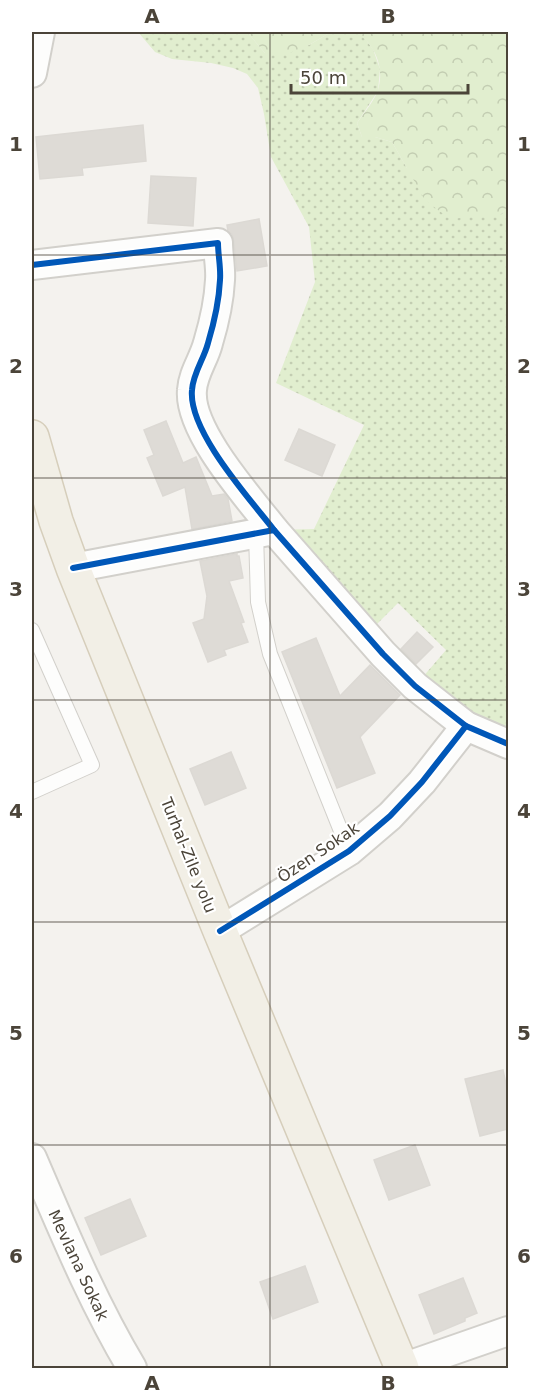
<svg xmlns="http://www.w3.org/2000/svg" width="540" height="1400" font-family="'DejaVu Sans',sans-serif">
	<style>
		.grass { fill: url(#grass-dots) }
		.forest { fill: url(#forest-crowns) }
		.building { fill: #dedbd6; stroke: #dcd9d4; stroke-width: 1.5 }
		.lines { fill: none; stroke-linecap: round; stroke-linejoin: round }
		.service-casing { stroke: #d2d0cb; stroke-width: 16 }
		.minor-casing { stroke: #d2d0cb; stroke-width: 32 }
		.primary-casing { stroke: #d6cebb; stroke-width: 36 }
		.service { stroke: #fdfdfc; stroke-width: 14 }
		.minor { stroke: #fdfdfc; stroke-width: 28 }
		.primary { stroke: #f2efe6; stroke-width: 33 }
		.cycleway-casing { stroke: #fff; stroke-width: 10 }
		.cycleway { stroke: #0057b8; stroke-width: 6 }
		.grid { fill: none; stroke: #4b4439; stroke-width: 1.5; stroke-opacity: 0.55 }
		.labels { text-anchor: middle; stroke-width: 4.5; stroke-linejoin: round; paint-order: stroke }
		.street-label { font-size: 16px; fill: #4b4439; stroke: #fff }
		.neatline { fill: none; stroke: #4b4439; stroke-width: 2 }
		.grid-label { font-size: 20px; text-anchor: middle; font-weight: bold; fill: #4b4439 }
	</style>
	<defs>
		<pattern id="grass-dots" width="8" height="8" patternUnits="userSpaceOnUse" patternTransform="scale(1.5)"><rect width="8" height="8" fill="#e1eecf"/><path d="M2 2h.1M6 6h.1" fill="none" stroke="#c3cdb2" stroke-width="1.8" stroke-linecap="round"/></pattern>
		<pattern id="forest-crowns" width="20" height="18" patternUnits="userSpaceOnUse" patternTransform="scale(1.5)"><rect width="20" height="18" fill="#e1eecf"/><path d="M2 6a3 3 0 1 1 6 0M12 15a3 3 0 1 1 6 0" fill="none" stroke="#c3cdb2"/></pattern>
	</defs>
	<rect width="100%" height="100%" fill="#f4f2ee"/>
	<path class="grass" d="M138,32H247L265,53L309,45L331,32H355L363,36L373,49L380,69L378,91L357,123L362,137H375L392,142L407,168L501,214L508,206V744L415,686L446,650L398,603L366,635L274,530L314,529L364,425L276,383L315,282L309,227L271,157L264,114L258,88L247,74L233,68L211,63L172,59L155,52Z"/>
	<g class="forest">
		<path d="M247,32H331L309,45L287,54L265,53Z"/>
		<path d="M355,32H508V206L501,214L450,219L425,200L392,142L375,137H362L357,123C363,114 375,100 378,90C385,68 375,43 355,32Z"/>
	</g>
	<g class="building">
		<path d="M143,125L146,161L82,168L83,175L40,179L36,137Z"/>
		<path d="M151,176L196,178L193,226L148,223Z"/>
		<path d="M259,219L267,266L237,271L234,242L232,234L228,231L227,225Z"/>
		<path d="M166,421L183,463L196,457L212,496L224,494L228,499L232,521L192,529L185,487L163,496L147,458L154,455L144,430Z"/>
		<path d="M299,429L335,445L322,476L285,460Z"/>
		<path d="M237,554V556H239L243,578L229,581L244,622L241,623L248,642L224,650L226,655L208,662L193,623L204,619L207,596L200,561Z"/>
		<path d="M417,632L433,647L416,664L401,649Z"/>
		<path d="M316,638L340,696L370,665L400,695L360,737L375,773L337,788L282,652Z"/>
		<path d="M231,752L246,788L205,805L190,769Z"/>
		<path d="M503,1070L508,1094V1129L480,1136L465,1079Z"/>
		<path d="M415,1145L430,1185L389,1200L374,1160Z"/>
		<path d="M130,1199L146,1236L101,1255L85,1218Z"/>
		<path d="M305,1266L318,1302L273,1319L260,1282Z"/>
		<path d="M463,1278L477,1313L465,1318V1321L434,1334L419,1295Z"/>
	</g>
	<g class="lines">
		<defs>
			<g id="service">
				<path d="M256,533L258,602L270,654L349,851"/>
				<path d="M32,630L92,765L32,792"/>
			</g>
			<g id="minor">
				<path d="M32,73L40,32"/>
				<path d="M32,265L218,243C218,255 221,268 220,280C219,301 214,323 208,343C204,359 193,373 192,390C188,431 250,499 274,530"/>
				<path d="M73,568L274,530L383,654L415,686L466,726L508,744"/>
				<path d="M220,931L349,851L390,816L422,782L466,726"/>
				<path d="M32,1158C63,1230 92,1301 132,1368"/>
				<path d="M402,1368L508,1331"/>
			</g>
			<path id="primary" d="M32,437L56,521L73,568L220,931L402,1368"/>
		</defs>
		<use href="#service" class="service-casing"/>
		<use href="#minor" class="minor-casing"/>
		<use href="#primary" class="primary-casing"/>
		<use href="#service" class="service"/>
		<use href="#minor" class="minor"/>
		<use href="#primary" class="primary"/>
		<defs>
			<g id="cycleway">
				<path d="M32,265L218,243C218,255 221,268 220,280C219,301 214,323 208,343C204,359 193,373 192,390C188,431 250,499 274,530"/>
				<path d="M73,568L274,530L383,654L415,686L466,726L508,744"/>
				<path d="M220,931L349,851L390,816L422,782L466,726"/>
			</g>
		</defs>
		<use href="#cycleway" class="cycleway-casing"/>
		<use href="#cycleway" class="cycleway"/>
	</g>
	<path class="grid" d="M270,32V1368M32,255H508M32,478H508M32,700H508M32,922H508M32,1145H508"/>
	<g class="labels">
		<g class="street-label">
			<text transform="translate(318 852) rotate(-34)" y="6">Özen Sokak</text>
			<text transform="translate(189 855) rotate(68)" y="6">Turhal-Zile yolu</text>
			<text transform="translate(79 1265) rotate(65)" y="6">Mevlana Sokak</text>
		</g>
	</g>
	<rect width="540" height="1400" fill="none" stroke="#ffffff" stroke-width="66"/>
	<path d="M291 84v9h177v-9" fill="none" stroke="#4b4439" stroke-width="3"/>
	<text x="300" y="84" font-size="18" fill="#4b4439" stroke="#ffffff" stroke-width="4.5" paint-order="stroke">50 m</text>
	<rect x="33" y="33" width="474" height="1334" class="neatline"/>
	<g class="grid-label">
		<text x="152" y="23">A</text>
		<text x="388" y="23">B</text>
		<text x="16" y="151">1</text>
		<text x="524" y="151">1</text>
		<text x="16" y="373">2</text>
		<text x="524" y="373">2</text>
		<text x="16" y="596">3</text>
		<text x="524" y="596">3</text>
		<text x="16" y="818">4</text>
		<text x="524" y="818">4</text>
		<text x="16" y="1040">5</text>
		<text x="524" y="1040">5</text>
		<text x="16" y="1263">6</text>
		<text x="524" y="1263">6</text>
		<text x="152" y="1390">A</text>
		<text x="388" y="1390">B</text>
	</g>
</svg>
